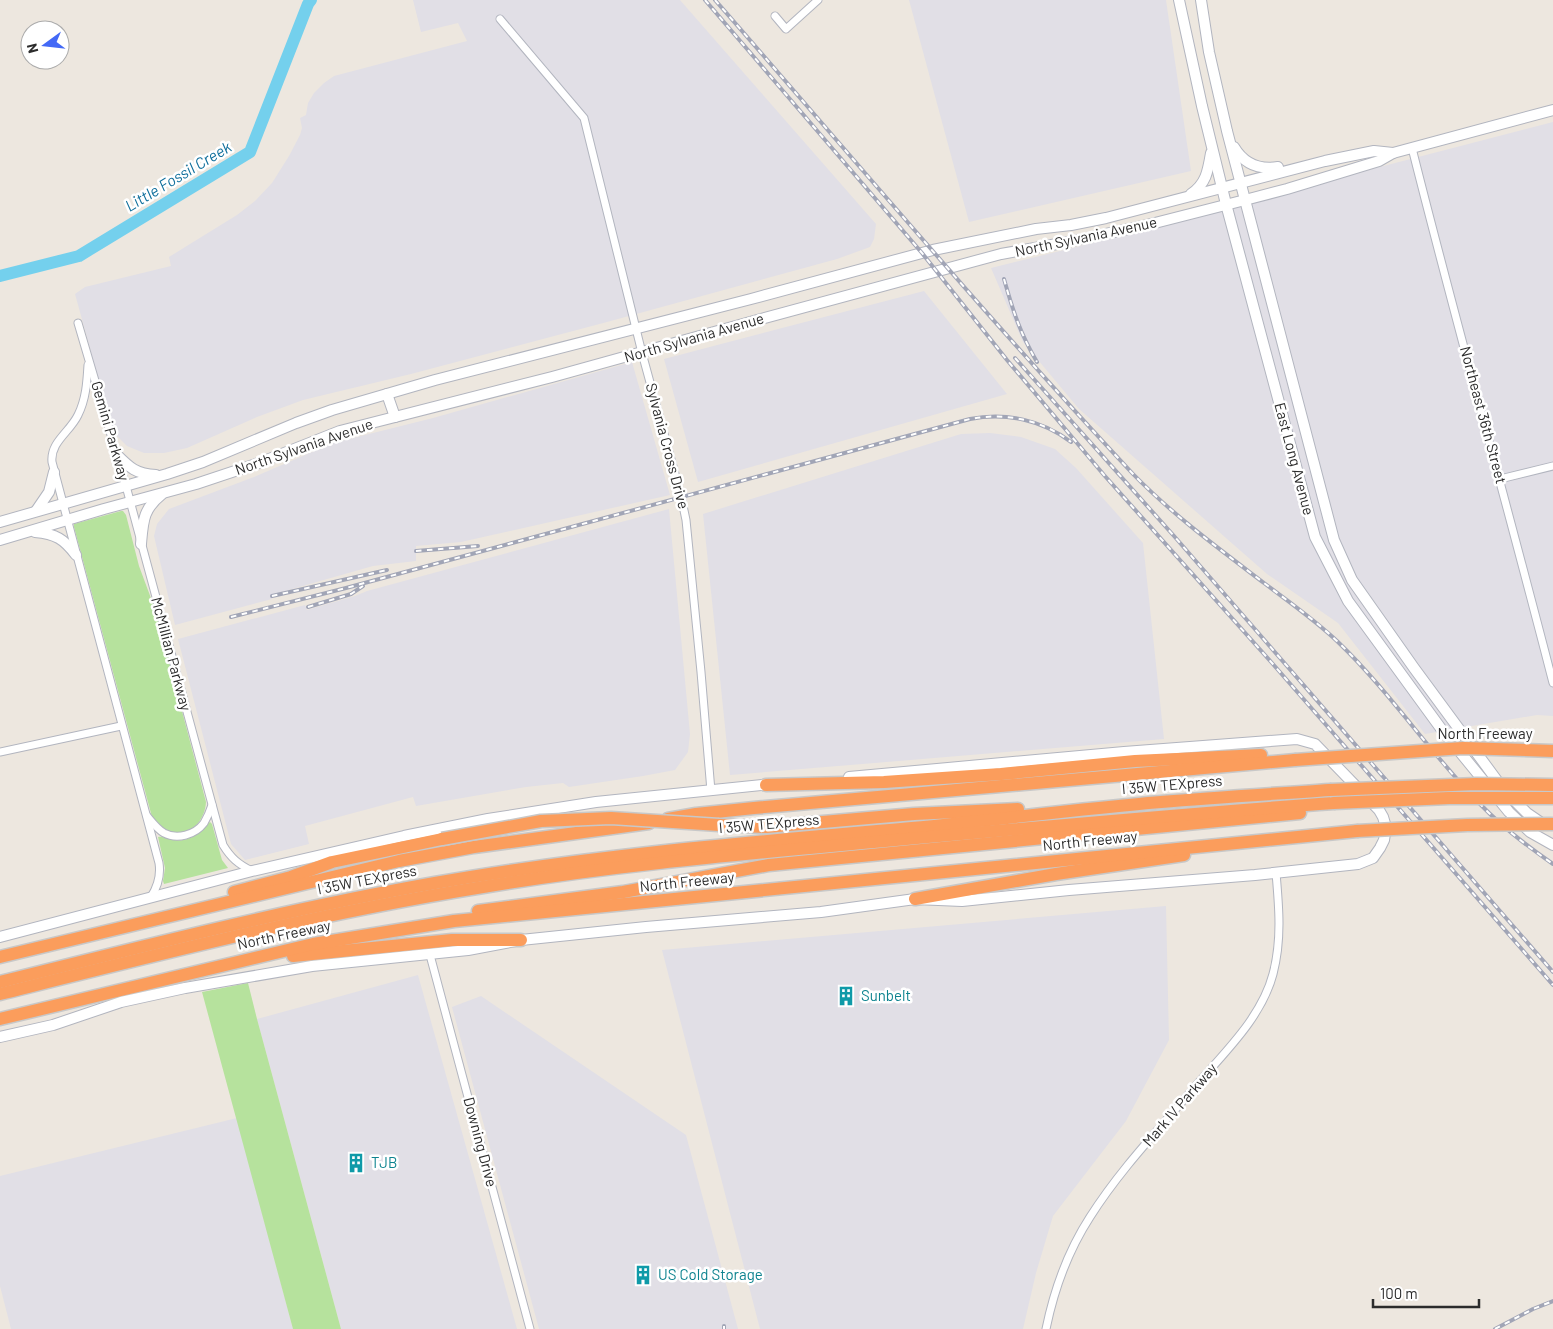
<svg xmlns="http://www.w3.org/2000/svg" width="1553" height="1329" font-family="Barlow,sans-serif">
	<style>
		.industrial { fill: #e1dfe6 }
		.green { fill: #b6e29d }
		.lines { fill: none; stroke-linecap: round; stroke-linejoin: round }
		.river { stroke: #74d0ed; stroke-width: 12 }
		.minor-casing { stroke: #b2b5bf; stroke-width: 9 }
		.secondary-casing { stroke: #b2b5bf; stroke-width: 12 }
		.motorway-casing { stroke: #c8c8c8; stroke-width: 15 }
		.minor { stroke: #fff; stroke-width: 7 }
		.secondary { stroke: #fff; stroke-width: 10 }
		.motorway { stroke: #fb9d5c; stroke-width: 12 }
		.rail-casing { stroke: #a1a5b6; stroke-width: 4 }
		.rail { stroke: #fff; stroke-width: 2; stroke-dasharray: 5.5; stroke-linecap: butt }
		.motorway-bridge-casing { stroke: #c8c8c8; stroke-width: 15; stroke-linecap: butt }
		.motorway-bridge { stroke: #fb9d5c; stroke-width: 12 }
		.labels { text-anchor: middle; stroke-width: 5; stroke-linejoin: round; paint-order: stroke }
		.street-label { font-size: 15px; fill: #2c2c2c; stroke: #fff }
		.culture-label { font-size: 15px; fill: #0d838f; stroke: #fff; text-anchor: start }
		.water-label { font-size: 16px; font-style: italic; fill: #106f9c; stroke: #fff }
	</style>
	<rect width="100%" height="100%" fill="#ede7df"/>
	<g class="industrial">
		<path d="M413,0H680L876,224L874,239L870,247L837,259L607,322L411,374L303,400L257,417L187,448L164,453H144L127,446L114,433L111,424L75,294L85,287L171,266L169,257L237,215L255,201L272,183L289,156L300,135L302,128L300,118L306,115L308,103L314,93L324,83L334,76L467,41L458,23L421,32Z"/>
		<path d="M909,0H1166L1191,171L969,222Z"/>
		<path d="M1553,122V716L1537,715L1425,734L1338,623L1267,574L1079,409L1023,342L991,268L1259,202L1372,169Z"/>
		<path d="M924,291L1007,394L698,482L664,359Z"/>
		<path d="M632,362L670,495L461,542L416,546V561L373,566L271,595L272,599L175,625L154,536L157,524L169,509L254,477L333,443L433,418Z"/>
		<path d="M990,433L1021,437L1055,449L1076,468L1143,543L1164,739L730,775L703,514L961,434Z"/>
		<path d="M669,509L690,734L688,752L675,770L643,776L569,787L563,783L526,787L416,806L413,797L305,826L309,844L245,860L231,844L178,639L305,605L307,610L355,596L367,591Z"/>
		<path d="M1166,906L1169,1040L1126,1121L1053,1216L1036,1273L1023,1329H760L662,950Z"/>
		<path d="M418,975L517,1329H341L257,1019Z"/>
		<path d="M481,996L686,1135L738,1329H539L452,1007Z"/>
		<path d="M237,1118L293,1329H11L0,1286V1176Z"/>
	</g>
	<g class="green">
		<path d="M121,511H123L126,515L139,566L155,609L206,802C205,824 184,843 163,828C158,825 155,821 152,817L74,527V524Z"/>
		<path d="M210,822L212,824L222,860L228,868L164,884L163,881L165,868L158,837C163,836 168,839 174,840C193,842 197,832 210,822Z"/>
		<path d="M248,983L257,1019L341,1329H293L202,992Z"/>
	</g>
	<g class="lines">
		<path class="river" d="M0,276L79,256L250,152L308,4L311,0"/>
		<defs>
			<g id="minor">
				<path d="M775,16L786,29L818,0"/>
				<path d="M500,19L584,118L642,353L681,496L686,520L701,672L711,791"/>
				<path d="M1412,148C1457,327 1507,504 1553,683"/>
				<path d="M78,323L126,486L223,845C231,858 238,864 252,871"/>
				<path d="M88,365C87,382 86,399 78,415C70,432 50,442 52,462L159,863C161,876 158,886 151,897"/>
				<path d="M1500,479L1553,466"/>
				<path d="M0,752L121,726"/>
				<path d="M147,816C152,822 157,829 164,833C177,840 195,835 204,823C207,818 210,811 212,805"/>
				<path d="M430,955L530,1329"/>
				<path d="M1046,1329C1054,1290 1068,1251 1090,1217C1121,1168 1162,1126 1199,1082C1227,1050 1262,1016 1273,974C1282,940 1279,907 1276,873"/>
			</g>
			<g id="secondary">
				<path d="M1179,0L1202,106L1226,204L1315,537L1348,601L1442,730L1509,812L1530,832L1553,845"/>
				<path d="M1201,0L1209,52L1227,131L1334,540L1352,580L1414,668L1504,790L1527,813L1543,824"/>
				<path d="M1234,147C1244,164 1259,170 1278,167"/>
				<path d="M1191,194C1206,184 1208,171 1211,153"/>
				<path d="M387,394L395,417"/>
				<path d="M116,454C130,468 136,474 156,475"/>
				<path d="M36,511L49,492L54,472"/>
				<path d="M0,522L167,474L203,462L296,423L332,410L435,380L751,299L933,250L1036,229L1071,225L1106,218L1325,161L1374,151L1393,153"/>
				<path d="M35,532C56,534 64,539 76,555"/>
				<path d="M0,540L104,509L196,484L259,463L340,431L552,377L761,319L1001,254L1068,242L1147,225L1245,200L1287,189L1379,161L1393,153L1553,110"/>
				<path d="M141,544C143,521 143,509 162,494"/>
				<path d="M0,937L252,871L404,836L488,819L596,802L772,784"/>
				<path d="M0,1037L53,1025L121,1002L185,988L312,966L468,950L521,940L646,927L821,912L915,899L962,901L1069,890L1255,875L1358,864L1373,858L1380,848L1384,840L1386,827L1383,817L1379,810L1315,744L1297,739L1124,752L849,777"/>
			</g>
			<g id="motorway">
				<path d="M766,785L884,782L1001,774L1135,761L1261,755"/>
				<path d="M668,819L696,814L754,808L1295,760"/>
				<path d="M719,825L766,827L914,814L1018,809"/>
				<path d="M234,892L291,877L332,862L442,839"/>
				<path d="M915,899L1056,874L1184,855"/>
				<path d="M478,911L623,892L769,865L1300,813"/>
				<path d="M293,956L452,940H521"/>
				<path d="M0,957L399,861L474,847L649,823"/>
				<path d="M0,982C144,946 288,909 435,883C593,855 753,842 912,828C995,820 1078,809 1161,802C1217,797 1274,794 1330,790"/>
				<path d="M0,994C160,954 320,913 483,887C613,865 744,854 874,842C1028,828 1181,814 1334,803"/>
				<path d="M0,1019L313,944L454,921L1357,831"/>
			</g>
		</defs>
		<use href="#minor" class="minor-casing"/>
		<use href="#secondary" class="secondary-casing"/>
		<use href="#motorway" class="motorway-casing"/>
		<use href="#minor" class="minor"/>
		<use href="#secondary" class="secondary"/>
		<use href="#motorway" class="motorway"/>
		<defs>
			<g id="rail">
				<path d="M705,0L922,253L1007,360L1104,475L1272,663L1553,985"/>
				<path d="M715,0C854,159 989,320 1133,474C1173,515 1218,548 1264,583C1289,602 1315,620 1338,642C1390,692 1430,753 1480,804C1502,827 1527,846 1553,864"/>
				<path d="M1004,279C1013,311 1020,333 1037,362"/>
				<path d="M1015,358L1174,536L1553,972"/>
				<path d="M416,551L478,546"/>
				<path d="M272,596L387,570"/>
				<path d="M308,607L351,594L363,586"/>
				<path d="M231,617L346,588L970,419C1006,412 1042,420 1071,442"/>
				<path d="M724,1326V1329"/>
				<path d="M1495,1329L1533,1309L1553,1301"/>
			</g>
		</defs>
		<use href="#rail" class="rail-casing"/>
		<use href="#rail" class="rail"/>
		<defs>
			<g id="motorway-bridge">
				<path d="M1295,760L1463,748L1553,751"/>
				<path d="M1330,790L1476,784L1553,785"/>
				<path d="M1334,803L1449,798H1553"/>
				<path d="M1357,831L1467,825L1553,824"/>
				<path d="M442,839L541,821L611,818L719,825"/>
			</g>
		</defs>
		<use href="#motorway-bridge" class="motorway-bridge-casing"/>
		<use href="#motorway-bridge" class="motorway-bridge"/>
	</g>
	<defs>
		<symbol id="building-bare" viewBox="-9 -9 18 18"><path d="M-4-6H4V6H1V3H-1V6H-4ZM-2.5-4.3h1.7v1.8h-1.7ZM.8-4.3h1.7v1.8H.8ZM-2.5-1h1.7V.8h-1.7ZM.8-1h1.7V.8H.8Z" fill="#0f9aa8" stroke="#fff" stroke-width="2.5" paint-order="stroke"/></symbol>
	</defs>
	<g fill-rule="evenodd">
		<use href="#building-bare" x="832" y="982" width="28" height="28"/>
		<use href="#building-bare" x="342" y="1149" width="28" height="28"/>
		<use href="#building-bare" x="629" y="1261" width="28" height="28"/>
	</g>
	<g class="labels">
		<g class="street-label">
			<text transform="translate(1086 237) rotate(-12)" y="5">North Sylvania Avenue</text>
			<text transform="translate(694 338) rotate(-16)" y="5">North Sylvania Avenue</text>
			<text transform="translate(1483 415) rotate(75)" y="5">Northeast 36th Street</text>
			<text transform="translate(110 431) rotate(74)" y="5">Gemini Parkway</text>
			<text transform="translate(667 446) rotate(75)" y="5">Sylvania Cross Drive</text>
			<text transform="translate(304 447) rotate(-19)" y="5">North Sylvania Avenue</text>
			<text transform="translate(1294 459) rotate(75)" y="5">East Long Avenue</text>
			<text transform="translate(171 654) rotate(75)" y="5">McMillian Parkway</text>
			<text x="1485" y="739">North Freeway</text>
			<text transform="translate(1172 785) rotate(-5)" y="5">I 35W TEXpress</text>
			<text transform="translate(769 824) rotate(-5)" y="5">I 35W TEXpress</text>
			<text transform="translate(1090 841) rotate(-6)" y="5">North Freeway</text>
			<text transform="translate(367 880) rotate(-11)" y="5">I 35W TEXpress</text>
			<text transform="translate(687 882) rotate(-6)" y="5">North Freeway</text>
			<text transform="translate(284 935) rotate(-12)" y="5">North Freeway</text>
			<text transform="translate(1180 1105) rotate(-49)" y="5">Mark IV Parkway</text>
			<text transform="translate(480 1142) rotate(75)" y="5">Downing Drive</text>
		</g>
		<g class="culture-label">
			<text x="861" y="1001">Sunbelt</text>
			<text x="371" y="1168">TJB</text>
			<text x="658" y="1280">US Cold Storage</text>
		</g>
		<g class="water-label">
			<text transform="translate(178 176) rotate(-31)" y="6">Little Fossil Creek</text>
		</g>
	</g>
	<g transform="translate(45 45) rotate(255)"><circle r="24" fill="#ffffff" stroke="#ababab"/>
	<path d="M0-4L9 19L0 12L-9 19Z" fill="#4369f6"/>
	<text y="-8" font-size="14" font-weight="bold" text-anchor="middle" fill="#2c2c2c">N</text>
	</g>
	<path d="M1373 1299v8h106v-8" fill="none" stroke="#2c2c2c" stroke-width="2.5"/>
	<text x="1380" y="1299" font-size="15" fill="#2c2c2c" stroke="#ffffff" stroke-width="4" paint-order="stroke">100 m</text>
</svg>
